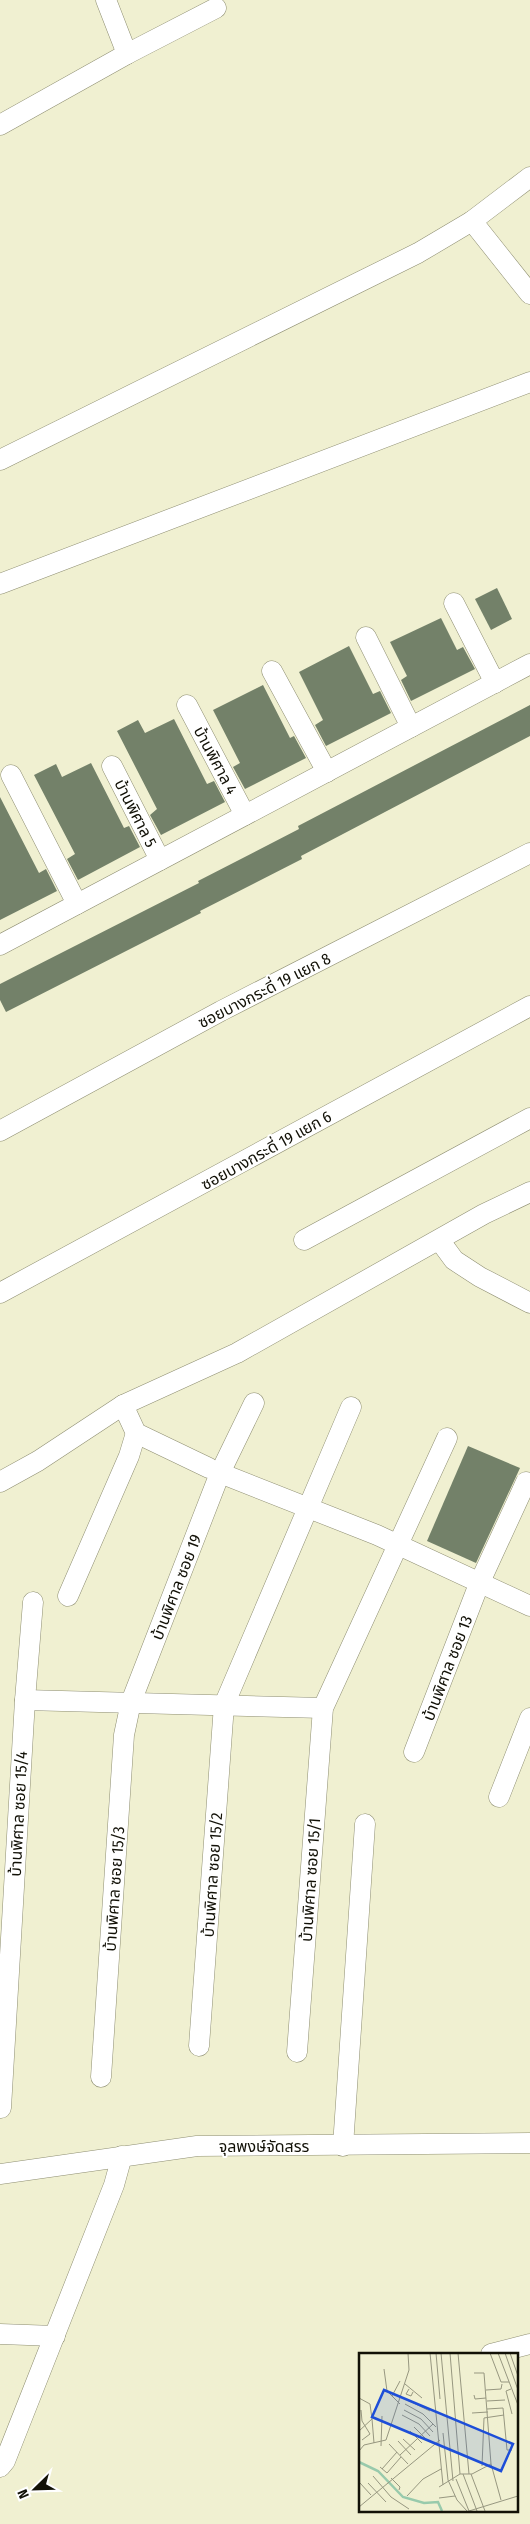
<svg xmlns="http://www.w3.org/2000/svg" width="530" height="2524" font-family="'Fira Sans Condensed','Noto Sans Thai',sans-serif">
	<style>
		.building { fill: #738169 }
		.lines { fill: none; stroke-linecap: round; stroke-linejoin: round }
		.minor-casing { stroke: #8e8e72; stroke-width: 21 }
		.minor { stroke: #fff; stroke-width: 20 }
		.labels { text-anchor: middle; stroke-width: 4; stroke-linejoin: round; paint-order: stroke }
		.street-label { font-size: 16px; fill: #121107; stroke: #fff }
		.inset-river { fill: none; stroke: #98caac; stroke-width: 2.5 }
		.inset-road { fill: none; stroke: #979780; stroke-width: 1 }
		.view { fill: #1d4ed8; fill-opacity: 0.15; stroke: #1d4ed8; stroke-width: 2.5 }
		.inset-edge { fill: none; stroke: #121107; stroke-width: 2.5 }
	</style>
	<rect width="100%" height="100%" fill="#f0f0d1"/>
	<g class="building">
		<path d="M497,588L512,619L491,630L475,599Z"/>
		<path d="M441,618L457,650L463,647L475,669L411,701L401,680L407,676L390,642Z"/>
		<path d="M349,646L373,694L380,691L391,713L326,746L315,725L323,720L299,672Z"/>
		<path d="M263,685L290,738L294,736L306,758L245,789L233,767L240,763L213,710Z"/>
		<path d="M530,705V736L301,856L302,859L200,911L201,913L6,1012L0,1000V984L199,883L198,881L299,829L298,826Z"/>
		<path d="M174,719L207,784L214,781L225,802L161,835L150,815L157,809L117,731L138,720L145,733Z"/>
		<path d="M91,763L124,828L129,826L140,847L78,880L67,859L75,854L34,775L56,764L62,777Z"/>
		<path d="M0,797L39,873L46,869L57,891L0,920Z"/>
		<path d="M468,1446L520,1468L476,1563L427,1541Z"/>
	</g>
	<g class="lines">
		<defs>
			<g id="minor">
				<path d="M127,54L216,8"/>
				<path d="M0,125L127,54L106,0"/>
				<path d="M472,221L530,294"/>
				<path d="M0,460L418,253L472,221L530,177"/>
				<path d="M0,584L530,382"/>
				<path d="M454,603L495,683"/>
				<path d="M366,637L411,727"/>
				<path d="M272,671L327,772"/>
				<path d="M187,705L245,815"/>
				<path d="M112,766L160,860"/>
				<path d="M11,775L77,904"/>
				<path d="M0,945L530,664"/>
				<path d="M0,1131L221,1011L530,853"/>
				<path d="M304,1240L530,1118"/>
				<path d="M440,1241L454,1260L480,1277L530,1303"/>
				<path d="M0,1293L530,1006"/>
				<path d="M123,1405L136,1433L209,1468"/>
				<path d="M220,1473L377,1535L530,1606"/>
				<path d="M0,1482L38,1461L123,1405L237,1353L484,1214L530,1192"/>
				<path d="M68,1596L129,1456L136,1433"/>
				<path d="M25,1700L323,1708"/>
				<path d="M414,1752L479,1584L526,1482"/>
				<path d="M499,1797L530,1718"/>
				<path d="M199,2046L224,1705L351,1407"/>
				<path d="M297,2052L323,1708L447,1438"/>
				<path d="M101,2077L124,1735L131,1702L220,1473L254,1403"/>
				<path d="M1,2108L25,1700L33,1602"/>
				<path d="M343,2146L365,1824"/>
				<path d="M0,2174L197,2146L530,2143"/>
				<path d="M0,2334L55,2336"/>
				<path d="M491,2354L530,2344"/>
				<path d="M0,2467L5,2461L114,2185L122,2156"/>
			</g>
		</defs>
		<use href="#minor" class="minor-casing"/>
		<use href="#minor" class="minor"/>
	</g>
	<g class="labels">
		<g class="street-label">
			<text transform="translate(216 760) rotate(62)" y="6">บ้านพิศาล 4</text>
			<text transform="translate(136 813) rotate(63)" y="6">บ้านพิศาล 5</text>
			<text transform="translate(264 990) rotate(-27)" y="6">ซอยบางกระดี่ 19 แยก 8</text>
			<text transform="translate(266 1150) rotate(-29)" y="6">ซอยบางกระดี่ 19 แยก 6</text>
			<text transform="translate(176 1587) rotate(-69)" y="6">บ้านพิศาล ซอย 19</text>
			<text transform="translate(447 1668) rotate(-69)" y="6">บ้านพิศาล ซอย 13</text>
			<text transform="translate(18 1814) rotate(-87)" y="6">บ้านพิศาล ซอย 15/4</text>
			<text transform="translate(212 1875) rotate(-86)" y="6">บ้านพิศาล ซอย 15/2</text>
			<text transform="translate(310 1880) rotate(-86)" y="6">บ้านพิศาล ซอย 15/1</text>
			<text transform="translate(114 1889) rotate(-86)" y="6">บ้านพิศาล ซอย 15/3</text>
			<text x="264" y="2152">จุลพงษ์จัดสรร</text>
		</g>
	</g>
	<g transform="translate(359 2353)">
		<rect width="159" height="159" fill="#f0f0d1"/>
		<path class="inset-river" d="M0,109L19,118L44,144L65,150L79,149L83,158"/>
		<path class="inset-road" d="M71,0L84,132M77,0L81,46M82,0L94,128M91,0L101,121M99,0L110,121M131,0L142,29H150M139,0L159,52M146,0L159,37M151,0L159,23M25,16L28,38L41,51M115,20H125L132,111L142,147M46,31L63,45M50,36L47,41L52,43L54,39M152,36L147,38L153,61M127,37L142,36L143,31M115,42L116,46L127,45M33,43L41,28M0,45L11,51L13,66M46,46L71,58M128,48L146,47M46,51L64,61L77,74M128,56L144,55L148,97H153M2,57L3,68L11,81L3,87M45,57L62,66L74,79M113,60L129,59M43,62L60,71L71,83M55,74L67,86M0,78L13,66L15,90M51,78L63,90M84,80L89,127L98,147L108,158M44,86L56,97M39,88L52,102M30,91L49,111M22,93L23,63M0,98L5,92L27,87L50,17L49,0M41,102L74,71M123,113L125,65L145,62M21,114L28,120L42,104M23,116L38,99M104,121L118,158M112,121L126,158M14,123L32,144L50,156M32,125L41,134L40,137M97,126L110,158L159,143M1,130L12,142M9,130L27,149M80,134L101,121H113L132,111M48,143L64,126L82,116M80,145L96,143M0,154L81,87"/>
		<path class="view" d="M25,37L154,91L142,118L13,64Z"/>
		<rect width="159" height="159" class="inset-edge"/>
	</g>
	<g transform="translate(35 2489) rotate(247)" stroke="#ffffff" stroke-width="4" paint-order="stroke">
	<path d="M0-4L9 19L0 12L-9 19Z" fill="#121107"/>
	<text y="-8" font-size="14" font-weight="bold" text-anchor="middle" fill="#121107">N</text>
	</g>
</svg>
